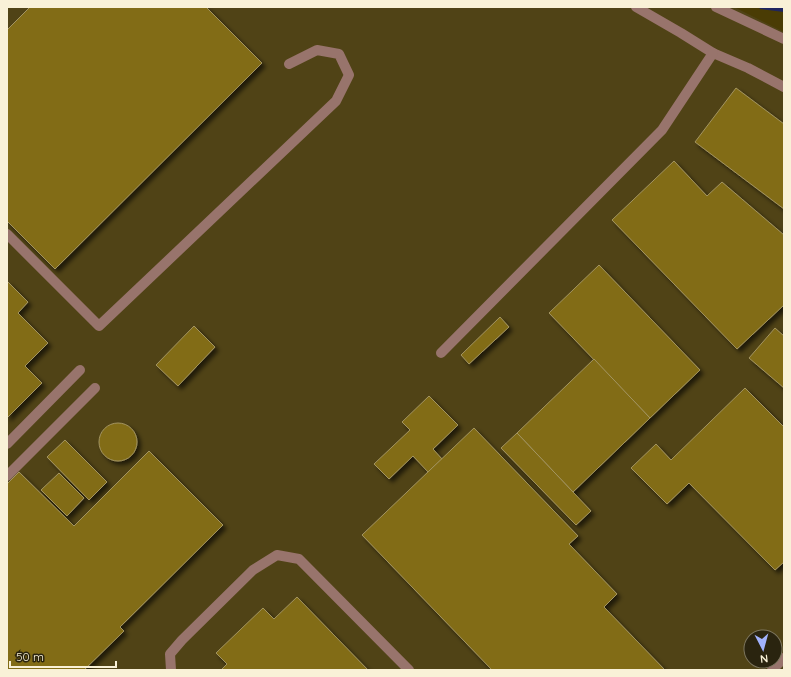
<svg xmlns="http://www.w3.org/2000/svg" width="791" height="677" font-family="Quicksand,sans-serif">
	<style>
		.built { fill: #504316; fill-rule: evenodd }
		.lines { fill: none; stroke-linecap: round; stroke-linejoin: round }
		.stream { stroke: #1f2560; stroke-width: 4 }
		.building { fill: #826c14; stroke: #a39461; filter: url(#shadow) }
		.minor { stroke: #98746c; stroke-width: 10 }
	</style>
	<defs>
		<filter id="shadow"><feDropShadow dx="3.5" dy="3.5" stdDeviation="2" flood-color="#0009"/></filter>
	</defs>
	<rect width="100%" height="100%" fill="#4a3c04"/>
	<path class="built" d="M7,7H734L784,32V670H7ZM751,637H775V661H751Z"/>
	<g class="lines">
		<path class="stream" d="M761,7L784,10"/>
	</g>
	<g class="building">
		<path d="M30,7H206L262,63L55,269L7,221V30Z"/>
		<path d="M736,88L784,124V209L695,142Z"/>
		<path d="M674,161L707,196L722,182L784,235V305L737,349L612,220Z"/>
		<path d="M599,265L700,370L650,418L549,313Z"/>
		<path d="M7,281L28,302L18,313L48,343L25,366L42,383L7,418Z"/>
		<path d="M500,317L509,327L469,364L461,355Z"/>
		<path d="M194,326L215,347L178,386L156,365Z"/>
		<path d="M775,328L784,336V388L749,358Z"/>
		<path d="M594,359L650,418L573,492L517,433Z"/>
		<path d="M745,388L784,427V562L775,570L689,483L667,504L631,468L656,444L671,460Z"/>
		<path d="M429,396L458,425L433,449L442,459L428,472L413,456L389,479L374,464L410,430L402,422Z"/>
		<circle cx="118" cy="442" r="19"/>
		<path d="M474,428L578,536L569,544L617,594L604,607L664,669L663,670H492L362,535Z"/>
		<path d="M517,433L591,511L576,525L501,448Z"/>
		<path d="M65,440L107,482L89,500L47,457Z"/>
		<path d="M149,451L223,525L120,627L124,631L84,670H7V484L19,472L74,526Z"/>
		<path d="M59,473L84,498L67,516L41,490Z"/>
		<path d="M297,597L368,670H221L227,664L216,653L263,608L274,619Z"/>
	</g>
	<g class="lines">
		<g class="minor">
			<path d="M636,7L681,33L713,53L748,68L784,87"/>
			<path d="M716,7L784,39"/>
			<path d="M7,234L99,326L336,101L349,75L339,54L317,50L289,64"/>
			<path d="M441,353L662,130L713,53"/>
			<path d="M7,444L80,370"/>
			<path d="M7,476L95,388"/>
			<path d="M171,670L170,654L182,640L253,570L277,555L299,559L409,670"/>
			<path d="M772,670L784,658"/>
		</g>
	</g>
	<rect width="791" height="677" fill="none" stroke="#f9f1d7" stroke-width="16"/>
	<g transform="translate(763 649) rotate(174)"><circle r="19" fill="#2a240f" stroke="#7d765f"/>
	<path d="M0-3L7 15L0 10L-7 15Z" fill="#a1b2fd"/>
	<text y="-6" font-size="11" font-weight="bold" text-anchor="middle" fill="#f9f1d7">N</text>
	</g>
	<path d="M10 661v6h106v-6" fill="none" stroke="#f9f1d7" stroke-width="2"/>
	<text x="16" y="661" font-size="12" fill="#f9f1d7" stroke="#2a240f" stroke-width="3" paint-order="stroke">50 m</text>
</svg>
